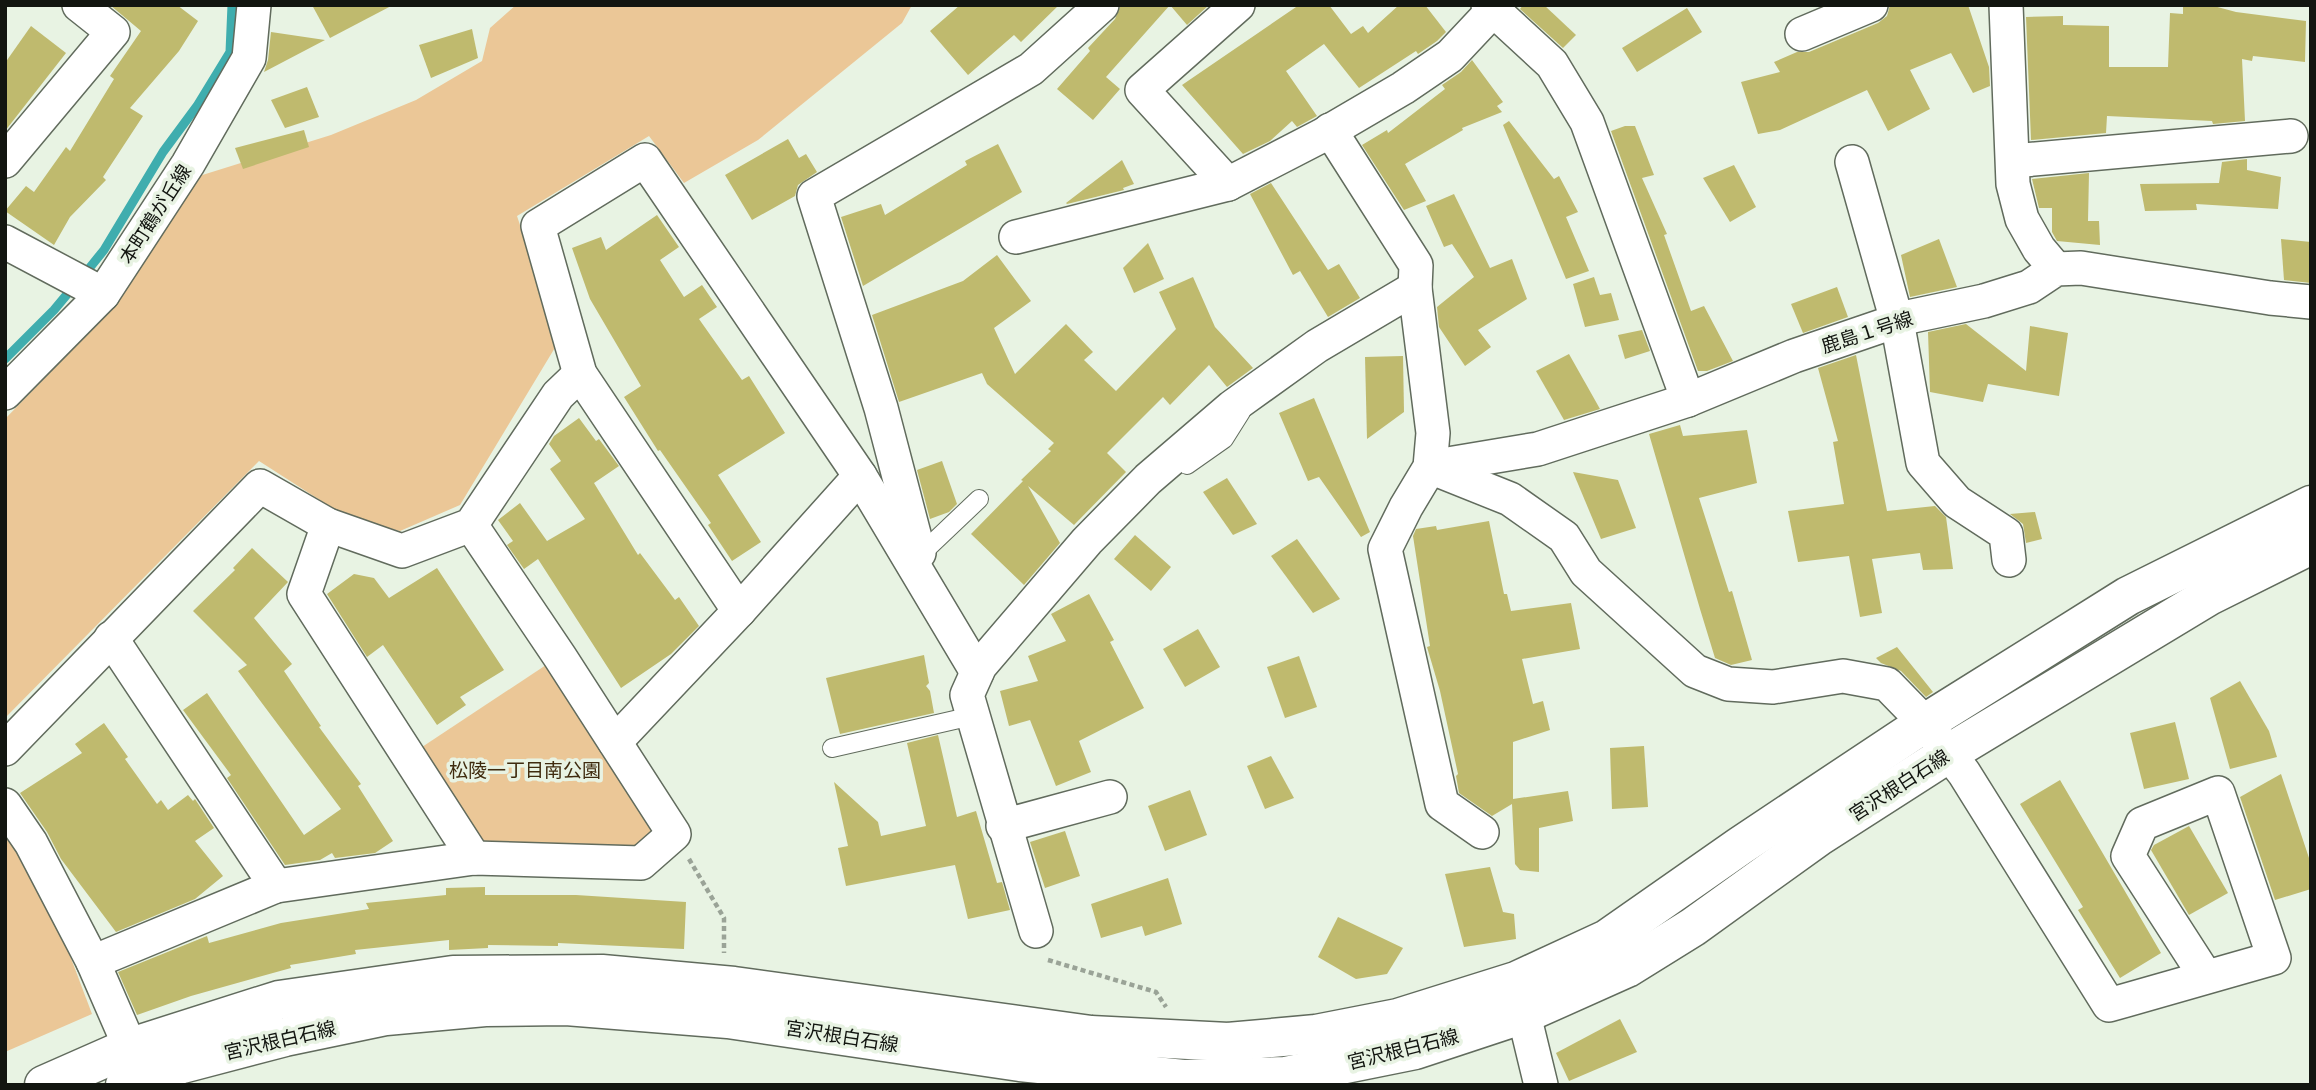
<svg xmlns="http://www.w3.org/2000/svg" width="2316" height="1090" font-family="'PT Sans Narrow','Noto Sans JP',sans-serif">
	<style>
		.green { fill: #ebc797 }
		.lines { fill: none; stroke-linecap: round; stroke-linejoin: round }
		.stream { stroke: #3fadae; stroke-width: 9 }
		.building { fill: #bfba6e }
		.lane-casing { stroke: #616b5d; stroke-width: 20 }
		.street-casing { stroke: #616b5d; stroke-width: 36 }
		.secondary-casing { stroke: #616b5d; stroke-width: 41 }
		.path { stroke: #9aa397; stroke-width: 4.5; stroke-dasharray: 5 3.5; stroke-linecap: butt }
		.lane { stroke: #fff; stroke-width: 18 }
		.street { stroke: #fff; stroke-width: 33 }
		.secondary { stroke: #fff; stroke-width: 38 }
		.labels { text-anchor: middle; stroke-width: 7; stroke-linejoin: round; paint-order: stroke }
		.street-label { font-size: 19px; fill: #121510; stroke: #e8f3e3 }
		.park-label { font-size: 19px; fill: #3f2b0e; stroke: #e8f3e3 }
	</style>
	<rect width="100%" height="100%" fill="#e8f3e3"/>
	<g class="green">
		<path d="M516,5H912L902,23L758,140L684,183L649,136L517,216L538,279L556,346L460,505L400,531L351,520L259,461L5,718V419L108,313L196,177L331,135L416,100L482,61L490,28Z"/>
		<path d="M546,665L655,827L641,849L483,845L419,749Z"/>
		<path d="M5,832L46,892L92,1014L5,1052Z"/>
	</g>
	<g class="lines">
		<g class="stream">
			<path d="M83,276L104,250L163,152L197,106L230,52L232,5"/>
			<path d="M5,359L54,310L74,286"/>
		</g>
	</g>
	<g class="building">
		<path d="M110,5H177L198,21L179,51L130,108L143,116L103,177L106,180L70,217L54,245L5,211L26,186L34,192L66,147L70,151L114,79L110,76L141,31Z"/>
		<path d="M312,5H393L330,38Z"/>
		<path d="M960,5H1059L1021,42L1014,35L968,75L930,31Z"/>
		<path d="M1121,5H1209L1187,25L1170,5L1106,77L1120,89L1093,120L1057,89L1090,51L1088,48L1115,19Z"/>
		<path d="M1299,5H1329L1351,34L1363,26L1368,33L1399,5H1425L1446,32L1437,41L1418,54L1416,51L1359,88L1324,44L1286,71L1317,116L1297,127L1292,121L1270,141L1243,154L1182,85Z"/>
		<path d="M1523,5H1544L1576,35L1563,48L1520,9Z"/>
		<path d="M1890,5H1968L1989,67L1990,86L1973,93L1951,53L1910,70L1930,109L1888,131L1867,90L1780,130L1758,134L1741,82L1780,72L1774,62L1797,52H1809L1878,23L1887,16Z"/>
		<path d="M2183,5H2210L2236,12L2306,21L2305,62L2253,56L2252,61L2242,59L2245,121L2213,124L2212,121L2107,116L2106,133L2031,140L2026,17L2063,16V25L2109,26V67H2168L2170,13L2183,14Z"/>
		<path d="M1687,8L1702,32L1637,72L1622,48Z"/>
		<path d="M31,26L66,53L5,131V63Z"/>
		<path d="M472,29L478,58L431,78L419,45Z"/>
		<path d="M271,32L325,40L264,72L268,60Z"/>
		<path d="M1472,60L1503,102L1497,106L1502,112L1462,128L1463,130L1405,164L1426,201L1404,210L1362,145L1387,130L1388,133L1445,89L1442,85L1461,72Z"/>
		<path d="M307,87L319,117L285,128L271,100Z"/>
		<path d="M1509,121L1554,179L1559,176L1578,212L1566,217L1589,271L1566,279L1503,125Z"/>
		<path d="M1625,126H1635L1654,175L1642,178L1667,234L1664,235L1691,311L1704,306L1733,361L1707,371H1698L1611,131Z"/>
		<path d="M304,130L309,147L243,169L235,148Z"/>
		<path d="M788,139L799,158L806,154L817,172L798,185L795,196L752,220L725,175Z"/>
		<path d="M998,144L1022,192L863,286L841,217L881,204L885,215L967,165L965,161Z"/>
		<path d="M2247,159V170L2281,177L2278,209L2196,204L2197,210L2145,211L2140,184L2219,183L2222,162Z"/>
		<path d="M1122,160L1134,184L1123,188L1124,190L1067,204L1066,203Z"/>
		<path d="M1734,165L1756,207L1730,222L1703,178Z"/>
		<path d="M2089,173L2088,221H2099L2100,245L2057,241L2052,232V208H2039L2032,179Z"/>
		<path d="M1271,183L1328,270L1339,264L1360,298L1328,317L1300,271L1293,275L1250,194Z"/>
		<path d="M1454,194L1490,268L1512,259L1527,299L1478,330L1491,347L1465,366L1439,327L1437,307L1474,277L1452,244L1444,247L1426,206Z"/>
		<path d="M657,215L679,247L660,260L684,297L702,285L717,307L699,319L742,380L749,376L785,433L718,475L761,542L732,561L708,525L711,523L660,450L658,451L624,397L641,386L590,299L572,248L601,237L606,250Z"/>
		<path d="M1939,239L1957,287L1910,297L1901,255Z"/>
		<path d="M2281,239L2311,242V283L2284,280Z"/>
		<path d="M1148,243L1164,279L1134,293L1123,268Z"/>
		<path d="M997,255L1031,301L994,328L1015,374L1066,324L1093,352L1084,360L1116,391L1176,329L1159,292L1193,277L1215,327L1253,368L1227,387L1209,365L1170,405L1163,397L1107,453L1126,472L1074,525L1028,486L1060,543L1024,585L971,534L1023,481L1021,480L1051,451L1048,449L1054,443L987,384L982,373L899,402L872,315L963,281Z"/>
		<path d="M1594,277L1600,295L1611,293L1619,320L1585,327L1573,284Z"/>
		<path d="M1837,287L1848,317L1803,333L1791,304Z"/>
		<path d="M1966,324L2026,371L2030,326L2068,333L2059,396L1988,384L1983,402L1930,392L1928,332Z"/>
		<path d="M1642,330L1650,351L1625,359L1618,335Z"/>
		<path d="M1569,354L1600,409L1564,420L1536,371Z"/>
		<path d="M1856,355L1887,511L1935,506L1946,517L1953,569L1923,570L1920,553L1872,559L1882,613L1860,617L1849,556L1798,562L1788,511L1844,504L1833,442L1838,441L1818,368Z"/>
		<path d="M1403,356L1404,412L1367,439L1365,357Z"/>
		<path d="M1314,398L1370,532L1361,537L1319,477L1308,481L1279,413Z"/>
		<path d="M579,418L596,441L599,439L619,466L594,483L638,555L640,553L675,600L679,597L699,626L671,654L621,688L538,559L524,569L507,545L513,541L498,520L520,503L547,541L585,519L550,469L561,461L549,444L554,436Z"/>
		<path d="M1680,425L1683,436L1747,430L1757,483L1699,498L1729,592L1732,591L1752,660L1731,665L1715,658L1700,609L1649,434Z"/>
		<path d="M942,461L957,504L949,512L930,519L917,470Z"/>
		<path d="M1573,472L1618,480L1636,528L1601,539Z"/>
		<path d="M1227,478L1257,524L1233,535L1203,492Z"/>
		<path d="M2035,512L2042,539L2026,543L2023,524L2010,514Z"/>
		<path d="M1489,521L1504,594H1507L1511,611L1571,603L1580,649L1522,659L1533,704L1543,701L1550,730L1513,742V799L1568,791L1573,821L1539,828V872L1520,870L1515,864L1512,804L1492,816L1459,793L1456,776L1458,774L1440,691L1427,647L1430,646L1413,536L1416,529L1436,526L1437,530Z"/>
		<path d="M1135,535L1171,567L1151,591L1114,559Z"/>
		<path d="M1297,539L1340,599L1313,613L1271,556Z"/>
		<path d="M252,548L288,582L254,618L292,664L284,671L321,726L319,727L361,784L358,786L393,841L375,853L335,858L332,853L320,860L285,865L227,778L231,775L183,710L207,693L304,835L341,809L238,671L247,665L193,611L235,570L233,568Z"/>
		<path d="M437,568L504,670L460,697L466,705L437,725L383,645L367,657L327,594L354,574L374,578L389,598Z"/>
		<path d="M1089,594L1114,640L1110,642L1144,708L1079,741L1091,772L1056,786L1030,720L1009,726L1000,691L1038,681L1028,656L1066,641L1051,614Z"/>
		<path d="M1198,629L1220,667L1185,687L1163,649Z"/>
		<path d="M1897,647L1933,692L1926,697L1901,671L1881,663L1876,658Z"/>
		<path d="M924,655L929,683L926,686L930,691L934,713L840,734L826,678Z"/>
		<path d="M1299,656L1317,707L1285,718L1267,667Z"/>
		<path d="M2240,681L2269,731L2277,757L2230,769L2210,698Z"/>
		<path d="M2175,722L2189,779L2144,789L2130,733Z"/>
		<path d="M104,723L128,757L125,759L157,804L161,800L168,810L188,795L193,801L195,799L214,828L195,841L223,876L195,899L116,932L61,859L47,832L20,793L82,753L75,744Z"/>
		<path d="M938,735L957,817L976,811L997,883L1002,882L1010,910L968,919L955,865L846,886L838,848L848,846L834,782L878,822L881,836L926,826L907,743Z"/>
		<path d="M1644,746L1648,807L1612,809L1610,748Z"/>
		<path d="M1271,756L1294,798L1265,809L1247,766Z"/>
		<path d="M2281,774L2311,864V889L2275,900L2240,797Z"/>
		<path d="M2060,780L2161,953L2120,978L2078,910L2083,907L2020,804Z"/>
		<path d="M1190,790L1207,835L1165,851L1148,806Z"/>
		<path d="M2189,826L2228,893L2189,915L2151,850L2154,845Z"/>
		<path d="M1065,831L1080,876L1045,888L1030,842Z"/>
		<path d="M1490,867L1503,912L1514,914L1516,939L1464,947L1445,874Z"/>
		<path d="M1168,878L1182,924L1145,936L1142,926L1101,938L1091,904Z"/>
		<path d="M485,887V895H576L686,902L684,949L558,943V946L488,945V948L449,950V940L355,950L356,954L290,965L291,968L191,996L137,1015L118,972L207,936L209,943L281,923L369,909L366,903L446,895V888Z"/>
		<path d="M1338,917L1403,948L1387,974L1356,979L1318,957Z"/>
		<path d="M1620,1019L1637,1052L1569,1081L1556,1053Z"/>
	</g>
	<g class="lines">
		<defs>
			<g id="lane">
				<path d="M1187,465L1224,439L1241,412"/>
				<path d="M919,556L979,499"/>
				<path d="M832,748L972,716"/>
			</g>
			<g id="street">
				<path d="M1238,5L1142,90L1228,184L1321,136L1403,88L1450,56L1498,5"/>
				<path d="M1488,5L1552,64L1587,122L1688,400"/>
				<path d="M2006,5L2013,184L2022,219L2039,249L2056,269"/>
				<path d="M1802,34L1871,5"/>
				<path d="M1330,130L1416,265L1415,288"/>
				<path d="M5,161L113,32L79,5"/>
				<path d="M2013,161L2291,136"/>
				<path d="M1852,162L1897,321L1923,463L1957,502L2006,534L2009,560"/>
				<path d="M1016,237L1228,184"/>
				<path d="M5,242L103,294"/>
				<path d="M5,393L103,294L188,164L249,58L254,5"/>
				<path d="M1430,467L1510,499L1564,537L1586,572L1695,671L1728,684L1773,687L1843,676L1887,684L1925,723L1964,773L2109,1005L2274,958L2218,793L2142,824L2128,856L2206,977"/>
				<path d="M1430,467L1538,449L1688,400L1794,356L1908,317L1984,301L2029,287L2056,269L2081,268L2270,298L2311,302"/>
				<path d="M328,525L304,594L474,858"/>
				<path d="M919,553L881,408L814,196L1031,69L1102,5"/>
				<path d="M739,611L860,476"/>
				<path d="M111,638L276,886"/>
				<path d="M615,742L739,611L580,374L538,226L645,160L860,476L977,672"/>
				<path d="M5,749L260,486L328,525L402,551L471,525L558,395L580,374"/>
				<path d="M5,805L31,843L93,962L140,1070"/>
				<path d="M1003,826L1110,797"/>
				<path d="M1036,931L967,695L980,666L1087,541L1148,479L1232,407L1317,346L1415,288L1433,433L1430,467L1406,507L1385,549L1442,804L1482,832"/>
				<path d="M93,962L276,886L474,858L641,863L674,834L560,657L471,525"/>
				<path d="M1518,990L1541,1085"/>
			</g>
			<g id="secondary">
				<path d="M44,1085L128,1048L279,1000L453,975L602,974L734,986L1091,1035L1228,1042L1316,1034L1398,1018L1516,981L1607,939L1740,846L1925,723L2128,596L2311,505"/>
				<path d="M125,1085L182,1064L285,1037L386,1016L485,1007L566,1006L728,1019L1020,1062L1183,1079L1286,1076L1415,1050L1524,1014L1627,968L1693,927L1818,837L1949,753L2209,596L2311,545"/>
			</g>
		</defs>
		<use href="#lane" class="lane-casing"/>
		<use href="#street" class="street-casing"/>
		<use href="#secondary" class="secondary-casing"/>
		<g class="path">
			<path d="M689,859L724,918V953"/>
			<path d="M1048,960L1156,992L1166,1007"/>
		</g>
		<use href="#lane" class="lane"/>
		<use href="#street" class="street"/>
		<use href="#secondary" class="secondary"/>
	</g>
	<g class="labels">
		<g class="street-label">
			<text transform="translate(155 214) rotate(-57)" y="7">本町鶴が丘線</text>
			<text transform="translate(1867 332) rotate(-18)" y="7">鹿島１号線</text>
			<text transform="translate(1899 785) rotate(-33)" y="7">宮沢根白石線</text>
			<text transform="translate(842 1036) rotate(9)" y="7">宮沢根白石線</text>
			<text transform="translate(280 1040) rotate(-13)" y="7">宮沢根白石線</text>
			<text transform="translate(1403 1049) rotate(-14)" y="7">宮沢根白石線</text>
		</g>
		<g class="park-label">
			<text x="525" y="777">松陵一丁目南公園</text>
		</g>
	</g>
	<rect width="2316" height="1090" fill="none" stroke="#121510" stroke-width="14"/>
</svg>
